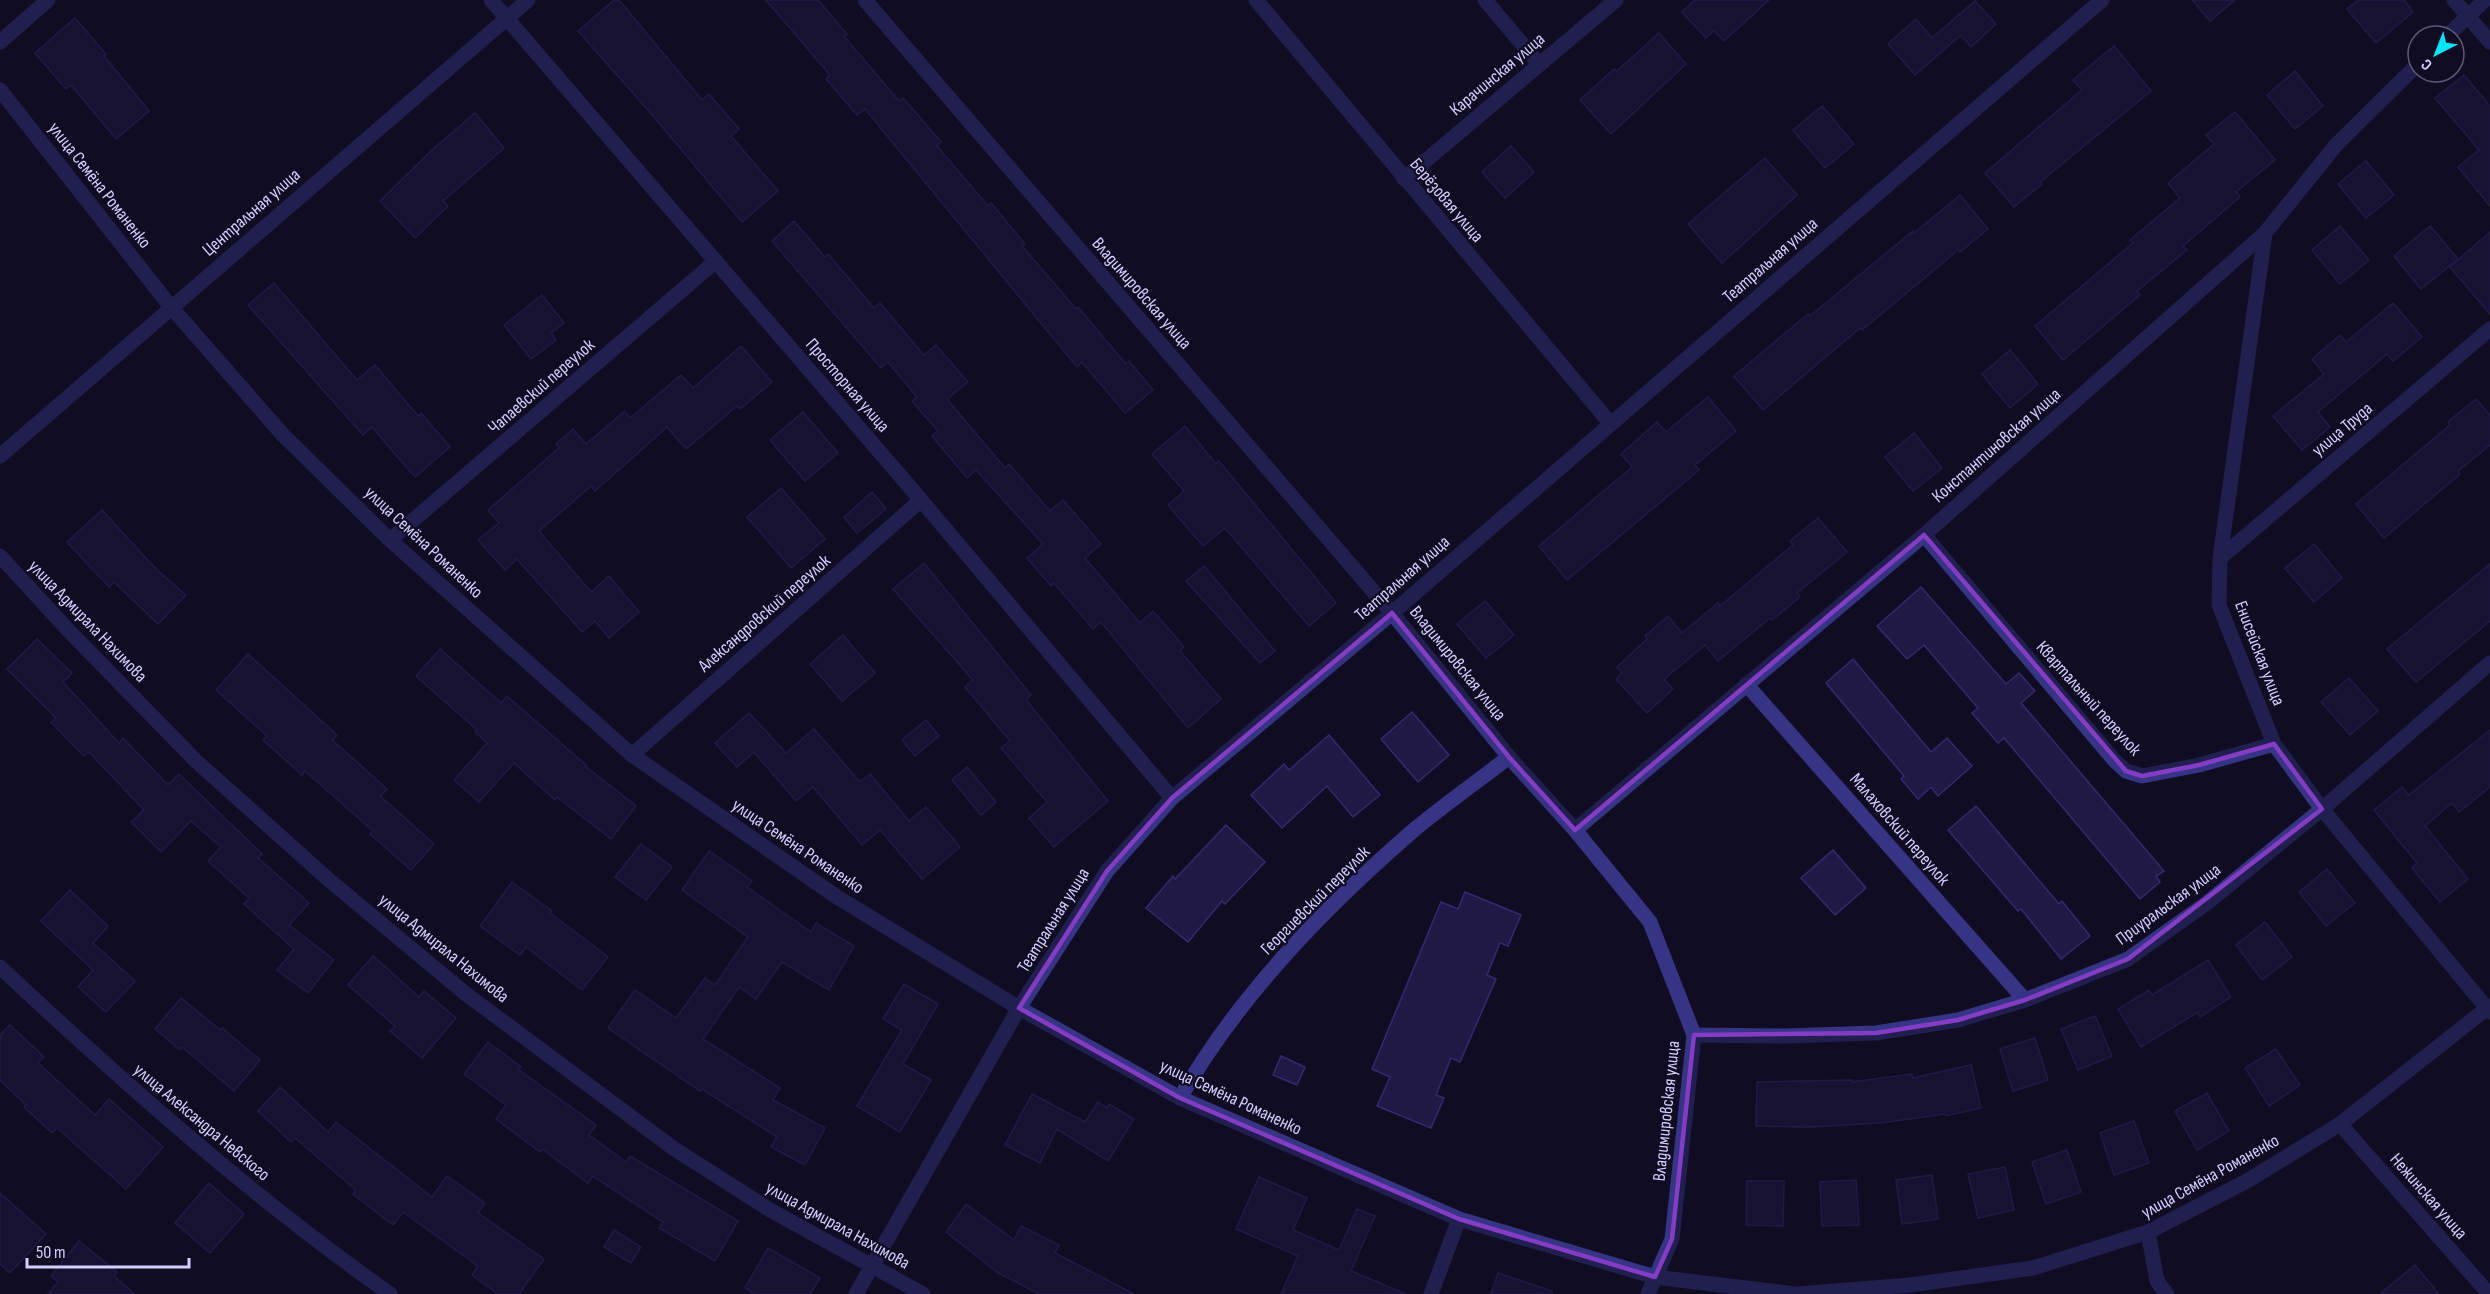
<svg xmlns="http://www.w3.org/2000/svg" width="2490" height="1294" font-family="'Sofia Sans Condensed',sans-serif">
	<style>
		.building { fill: #201845; stroke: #352972; stroke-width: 1.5 }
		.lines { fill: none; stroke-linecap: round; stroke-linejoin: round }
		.minor { stroke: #363585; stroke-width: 15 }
		.marked { fill: none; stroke: #843cc5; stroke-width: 4.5; stroke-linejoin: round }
		.labels { text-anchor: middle; stroke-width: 4.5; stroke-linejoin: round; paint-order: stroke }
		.street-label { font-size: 18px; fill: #d3cfff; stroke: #100d23 }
	</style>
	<rect width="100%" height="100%" fill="#100d23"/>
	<g class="building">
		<path d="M614,0H619L702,100L709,94L739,129L731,136L778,191L742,222L654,117L578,31Z"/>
		<path d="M766,0H818L847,34L844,36L899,101L903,98L941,142L937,146L988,206L991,203L1025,244L1022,246L1076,309L1078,307L1126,364L1129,361L1153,390L1125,413L1082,362L1077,367L865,109L857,115L826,79L830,75Z"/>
		<path d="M1695,0H1769L1724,41L1714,31L1706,38L1682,12Z"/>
		<path d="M2192,0H2235L2210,21Z"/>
		<path d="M2358,0H2404L2413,12L2376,43L2347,9Z"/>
		<path d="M1975,1L1996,24L1971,47L1961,35L1915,75L1888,44L1916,19L1932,38Z"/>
		<path d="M75,18L106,54L104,56L149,111L116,139L71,85L66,89L35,53Z"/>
		<path d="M1659,33L1686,64L1611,134L1580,100L1614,69L1617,71Z"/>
		<path d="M2114,46L2151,91L2040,182L2042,184L2014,207L1985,173L2082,90L2073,80Z"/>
		<path d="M2295,71L2323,106L2295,129L2267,95Z"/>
		<path d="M2464,75L2490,106V206L2458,167L2479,150L2435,98Z"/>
		<path d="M1822,106L1854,144L1825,168L1793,130Z"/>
		<path d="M2235,112L2275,160L2236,192L2240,197L2183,246L2187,250L2137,291L2140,295L2063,360L2035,326L2133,243L2130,240L2180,198L2168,183L2214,144L2206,135Z"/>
		<path d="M475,113L504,148L443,201L448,206L415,238L380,201L433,149Z"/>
		<path d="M1511,146L1534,172L1505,198L1482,172Z"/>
		<path d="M1765,158L1797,195L1722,263L1688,224Z"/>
		<path d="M2366,161L2394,195L2366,218L2338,184Z"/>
		<path d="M1960,195L1988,229L1960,252L1958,250L1862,330L1860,328L1763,410L1734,376L1808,314L1810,316L1913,231L1914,233Z"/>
		<path d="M794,221L825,257L828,254L874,308L880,303L924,355L936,345L968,382L947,399L1005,468L1009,464L1050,511L1063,500L1101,544L1085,558L1140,623L1153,611L1184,647L1180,651L1221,699L1188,728L1101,622L1093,629L1054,583L1051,586L1027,558L1043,544L976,470L967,478L932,436L938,431L912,401L917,397L888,362L881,368L772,241Z"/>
		<path d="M2340,226L2369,260L2340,284L2312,250Z"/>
		<path d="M2430,226L2458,259L2421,289L2394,256Z"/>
		<path d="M2490,232V314L2450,267Z"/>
		<path d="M274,283L357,380L375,365L418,416L421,413L450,447L415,477L372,427L363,435L248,305Z"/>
		<path d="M542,295L564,323L551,333L556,340L531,359L504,325Z"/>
		<path d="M2393,303L2422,337L2393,361L2387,354L2318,412L2330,427L2302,450L2273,416L2324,374L2312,359L2340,335L2346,342Z"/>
		<path d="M741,346L772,382L740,409L737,406L686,449L667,427L595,491L591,486L539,531L591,592L609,576L639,612L609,638L595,621L582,632L517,559L505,570L478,540L499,523L488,510L559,448L556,444L573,429L586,444L625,411L630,418L681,375L693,388Z"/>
		<path d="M2010,350L2038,384L2010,408L1982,374Z"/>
		<path d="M1708,397L1736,431L1695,465L1699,470L1567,580L1539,546L1632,467L1621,454L1657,422L1666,432Z"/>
		<path d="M2476,399L2490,415V445L2458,471L2460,474L2384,538L2356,504L2450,425L2448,422Z"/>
		<path d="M803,412L838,453L805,481L770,440Z"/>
		<path d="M1185,426L1216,464L1219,461L1336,603L1309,626L1225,528L1203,546L1168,505L1184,491L1152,454Z"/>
		<path d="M1914,433L1942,468L1913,491L1885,457Z"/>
		<path d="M781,488L825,539L791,568L747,517Z"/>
		<path d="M872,492L886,509L857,533L844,517Z"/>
		<path d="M102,510L156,569L186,595L158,624L114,582L109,587L67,542Z"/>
		<path d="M1818,518L1847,552L1797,593L1800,597L1772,620L1770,618L1718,661L1705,645L1664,679L1673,689L1647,713L1616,679L1622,673L1617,667L1647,639L1645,636L1668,616L1682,633L1718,603L1720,606L1793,545L1790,541Z"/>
		<path d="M2314,544L2342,578L2314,602L2285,568Z"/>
		<path d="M924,563L1031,695L1026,700L1108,801L1054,847L1029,818L1047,802L1001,748L1010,741L965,687L973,680L893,589Z"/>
		<path d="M2490,564V621L2416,682L2387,649Z"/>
		<path d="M1204,566L1275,651L1260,663L1186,581Z"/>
		<path d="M1921,587L2006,684L2019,673L2035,691L2021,703L2164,871L2156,876L2160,882L2140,899L2004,738L1998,743L1972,713L1978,708L1924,645L1907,659L1877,626Z"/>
		<path d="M1485,601L1514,635L1486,658L1457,624Z"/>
		<path d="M843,635L875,673L842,701L810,664Z"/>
		<path d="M37,639L72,673L63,682L119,743L123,738L168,785L179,774L262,854L258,858L309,903L289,925L334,960L308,993L277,970L294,949L244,904L249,898L208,861L221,847L191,821L161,852L131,822L144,810L89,752L84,756L51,722L56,718L7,669Z"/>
		<path d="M440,649L501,703L507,696L586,765L585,766L636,806L611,839L557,797L555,800L514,763L479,802L454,780L487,743L475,732L477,730L416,676Z"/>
		<path d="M248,654L337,735L332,740L387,789L380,796L434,844L411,870L370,834L373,831L305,771L302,775L263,740L267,736L216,690Z"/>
		<path d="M1853,659L1931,752L1947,738L1972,766L1938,796L1931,787L1918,799L1901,779L1904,776L1826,683Z"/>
		<path d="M2349,678L2378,711L2350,735L2321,702Z"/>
		<path d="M1412,712L1449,755L1418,782L1381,739Z"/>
		<path d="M749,713L786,753L814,729L860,782L870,774L909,821L926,807L960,847L922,879L880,830L862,845L813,787L796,801L754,752L737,767L715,743Z"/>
		<path d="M926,720L939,736L915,756L902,740Z"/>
		<path d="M2490,730V787L2459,812L2452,803L2425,826L2468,879L2440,902L2412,868L2417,863L2374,810L2402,787L2409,795Z"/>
		<path d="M1329,735L1380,795L1353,817L1327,786L1282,828L1251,795L1284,764L1289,770Z"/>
		<path d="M967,767L996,802L981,815L952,780Z"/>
		<path d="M1976,806L2059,904L2062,901L2090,936L2061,959L2021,909L2018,911L1948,830Z"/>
		<path d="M1226,825L1265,862L1225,904L1222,901L1188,942L1146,908L1173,876L1175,879Z"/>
		<path d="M641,844L672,867L646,900L615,877Z"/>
		<path d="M1833,850L1866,888L1835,915L1801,878Z"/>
		<path d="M709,851L752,881L747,887L811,932L816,923L854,946L829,990L782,962L756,999L739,987L703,1039L780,1088L773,1100L825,1128L805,1165L771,1147L777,1137L702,1089L700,1091L608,1028L635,990L676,1018L705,978L715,985L748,937L682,890Z"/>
		<path d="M2327,869L2355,903L2326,926L2299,892Z"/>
		<path d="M512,882L552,911L550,913L608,957L582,990L526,947L520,955L480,926Z"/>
		<path d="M70,890L108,926L93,943L135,981L106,1012L78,987L93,970L41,921Z"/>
		<path d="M1465,892L1521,915L1508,946L1500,943L1487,975L1496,979L1460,1062L1451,1058L1436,1095L1444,1098L1431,1128L1377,1106L1390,1077L1372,1069L1441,902L1458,909Z"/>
		<path d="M2265,922L2292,957L2262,980L2236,945Z"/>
		<path d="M373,956L419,997L424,991L456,1018L422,1058L390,1031L395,1026L348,985Z"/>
		<path d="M2208,960L2231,997L2200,1017L2198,1012L2141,1047L2118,1009L2149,990L2152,995Z"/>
		<path d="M904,984L938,1004L903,1064L931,1080L900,1132L857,1106L902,1030L883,1019Z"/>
		<path d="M181,998L220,1030L222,1028L260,1060L234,1091L182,1047L180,1050L155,1029Z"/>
		<path d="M2095,1016L2112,1056L2078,1070L2061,1029Z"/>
		<path d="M10,1025L44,1057L38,1063L95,1115L109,1099L163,1147L126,1189L57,1128L52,1133L24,1107L26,1105L0,1080V1035Z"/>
		<path d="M2035,1038L2048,1080L2013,1091L2000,1049Z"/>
		<path d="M488,1042L521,1067L519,1070L596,1125L589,1135L626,1162L630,1156L738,1221L715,1261L659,1228L663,1222L593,1176L588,1183L542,1149L540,1152L496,1119L506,1105L464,1074Z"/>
		<path d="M2276,1049L2300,1085L2269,1106L2245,1068Z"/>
		<path d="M1281,1056L1305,1067L1297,1085L1273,1075Z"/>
		<path d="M1971,1065L1981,1108L1946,1116L1945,1114L1880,1123L1809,1127L1756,1126L1757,1082L1852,1080V1082L1912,1074L1913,1078Z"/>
		<path d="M280,1087L328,1132L336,1122L432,1197L447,1176L485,1203L478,1213L544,1259L519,1294H498L472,1275L478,1266L403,1212L393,1225L353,1194L356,1190L295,1138L291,1142L258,1111Z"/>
		<path d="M2207,1093L2229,1131L2197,1150L2175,1111Z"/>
		<path d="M1032,1094L1085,1122L1098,1102L1107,1108L1109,1104L1134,1119L1108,1161L1057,1129L1040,1163L1005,1145Z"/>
		<path d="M2134,1121L2149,1163L2114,1175L2100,1133Z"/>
		<path d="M2067,1150L2081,1192L2046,1204L2032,1162Z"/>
		<path d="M2005,1167L2014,1210L1978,1218L1968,1174Z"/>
		<path d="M1932,1175L1938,1219L1902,1224L1896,1180Z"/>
		<path d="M1259,1177L1307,1198L1293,1230L1339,1250L1357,1209L1375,1216L1351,1271L1406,1294H1281L1298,1256L1236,1229Z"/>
		<path d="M1856,1180L1859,1225L1822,1226L1820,1182Z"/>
		<path d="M1747,1181H1784L1783,1226L1746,1225Z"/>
		<path d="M209,1183L244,1214L210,1253L175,1223Z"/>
		<path d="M0,1193L46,1234L10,1273L0,1264Z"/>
		<path d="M966,1204L1014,1240L1021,1226L1059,1245L1055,1253L1134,1294H1039L997,1272L946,1232Z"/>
		<path d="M614,1230L641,1247L631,1263L604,1247Z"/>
		<path d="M79,1241L117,1272L114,1276L135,1294H48L58,1282L51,1276Z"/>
		<path d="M768,1248L820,1278L810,1294H755L745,1288Z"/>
		<path d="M2415,1265L2439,1294H2380Z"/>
		<path d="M1498,1273L1552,1291V1294H1491Z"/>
	</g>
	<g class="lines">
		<g class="minor">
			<path d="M491,0L921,500L1172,798"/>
			<path d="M865,0L1392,613L1509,757L1575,830L1650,922L1694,1035L1672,1239L1648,1294"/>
			<path d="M1256,0L1610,423"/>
			<path d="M1485,0L1539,64"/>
			<path d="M2454,0L2490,42"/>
			<path d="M2447,36L2485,0"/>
			<path d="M0,42L48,0"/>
			<path d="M0,90L171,307L283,435L390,540L632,755L837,897L1019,1008L1180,1098L1459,1219L1655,1277L1795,1294"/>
			<path d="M1404,179L1616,0"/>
			<path d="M2265,233L2220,558L2219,605L2274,744L2322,809L2490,1012"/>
			<path d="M0,456L528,0"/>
			<path d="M1924,535L2115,761L2126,771L2142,776L2199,765L2274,744"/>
			<path d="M390,540L716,261"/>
			<path d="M0,556L70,632L196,761L329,880L466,994L673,1148L770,1210L923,1294"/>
			<path d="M2220,558L2490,329"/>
			<path d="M1746,684L2025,1000"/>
			<path d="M632,755L921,500"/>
			<path d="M1575,830L1924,535L2265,233L2336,145L2418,64"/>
			<path d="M0,967C124,1083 251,1196 390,1294"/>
			<path d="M1694,1035L1785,1036L1876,1033L1958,1020L2025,1000L2128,959L2207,903L2322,809L2490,663"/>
			<path d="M1180,1098C1239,995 1325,907 1415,829C1445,804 1478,781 1509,757"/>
			<path d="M2340,1124L2489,1294"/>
			<path d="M2148,1232L2157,1281L2167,1294"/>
			<path d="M856,1294L1019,1008L1107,871L1172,798L1392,613L2102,0"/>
			<path d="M1431,1294L1459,1219"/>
			<path d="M1798,1294L1910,1285L2033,1268L2148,1232L2247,1181L2340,1124L2490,1006"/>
		</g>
	</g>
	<path d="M0 0H2490V1294H0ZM1924,535L2126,771L2142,776L2199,765L2274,744L2322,809L2128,959L2025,1000L1958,1020L1876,1033L1694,1035L1672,1239L1655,1277L1459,1219L1180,1098L1019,1008L1107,871L1172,798L1392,613L1509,757L1575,830Z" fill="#100d23" fill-opacity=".55" fill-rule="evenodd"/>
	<path class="marked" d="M1924,535L2126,771L2142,776L2199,765L2274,744L2322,809L2128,959L2025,1000L1958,1020L1876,1033L1694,1035L1672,1239L1655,1277L1459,1219L1180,1098L1019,1008L1107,871L1172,798L1392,613L1509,757L1575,830Z"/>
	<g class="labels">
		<g class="street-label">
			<text transform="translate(1497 74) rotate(-40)" y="6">Карачинская улица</text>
			<text transform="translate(100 185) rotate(52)" y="6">улица Семёна Романенко</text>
			<text transform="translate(1447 200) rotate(50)" y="6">Берёзовая улица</text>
			<text transform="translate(251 212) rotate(-41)" y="6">Центральная улица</text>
			<text transform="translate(1770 260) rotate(-41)" y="6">Театральная улица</text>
			<text transform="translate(1142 293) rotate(49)" y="6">Владимировская улица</text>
			<text transform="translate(848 385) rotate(49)" y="6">Просторная улица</text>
			<text transform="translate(541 386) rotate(-41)" y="6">Чапаевский переулок</text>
			<text transform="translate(2342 429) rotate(-40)" y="6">улица Труда</text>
			<text transform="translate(1996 445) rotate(-41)" y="6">Константиновская улица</text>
			<text transform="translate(424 542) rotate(43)" y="6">улица Семёна Романенко</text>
			<text transform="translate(1402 578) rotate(-41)" y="6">Театральная улица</text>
			<text transform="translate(764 613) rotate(-41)" y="6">Александровский переулок</text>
			<text transform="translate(88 621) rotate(46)" y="6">улица Адмирала Нахимова</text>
			<text transform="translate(2260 653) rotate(69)" y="6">Енисейская улица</text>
			<text transform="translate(1458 663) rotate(51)" y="6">Владимировская улица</text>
			<text transform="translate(2089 698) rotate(48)" y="6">Квартальный переулок</text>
			<text transform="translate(1900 829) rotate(49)" y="6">Малаховский переулок</text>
			<text transform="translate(798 846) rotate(34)" y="6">улица Семёна Романенко</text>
			<text transform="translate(1315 900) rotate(-45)" y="6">Георгиевский переулок</text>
			<text transform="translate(2168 904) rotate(-36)" y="6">Приуральская улица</text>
			<text transform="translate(1053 920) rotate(-58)" y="6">Театральная улица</text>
			<text transform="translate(444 948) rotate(39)" y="6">улица Адмирала Нахимова</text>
			<text transform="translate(1231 1097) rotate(25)" y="6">улица Семёна Романенко</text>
			<text transform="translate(1666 1111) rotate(-84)" y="6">Владимировская улица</text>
			<text transform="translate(202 1122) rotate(40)" y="6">улица Александра Невского</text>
			<text transform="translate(2210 1176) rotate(-29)" y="6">улица Семёна Романенко</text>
			<text transform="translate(2429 1196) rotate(49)" y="6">Нежинская улица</text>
			<text transform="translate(838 1225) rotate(29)" y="6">улица Адмирала Нахимова</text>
		</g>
	</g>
	<g transform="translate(2436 54) rotate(222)"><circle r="28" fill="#100d23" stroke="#5e5b7b" stroke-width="1.5"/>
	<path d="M0-4.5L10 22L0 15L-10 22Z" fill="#00e7fa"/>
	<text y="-9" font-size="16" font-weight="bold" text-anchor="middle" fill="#d3cfff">С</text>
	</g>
	<path d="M27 1258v9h162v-9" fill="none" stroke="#d3cfff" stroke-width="3"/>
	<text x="36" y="1258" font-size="18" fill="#d3cfff" stroke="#100d23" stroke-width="4.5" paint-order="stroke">50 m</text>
</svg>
